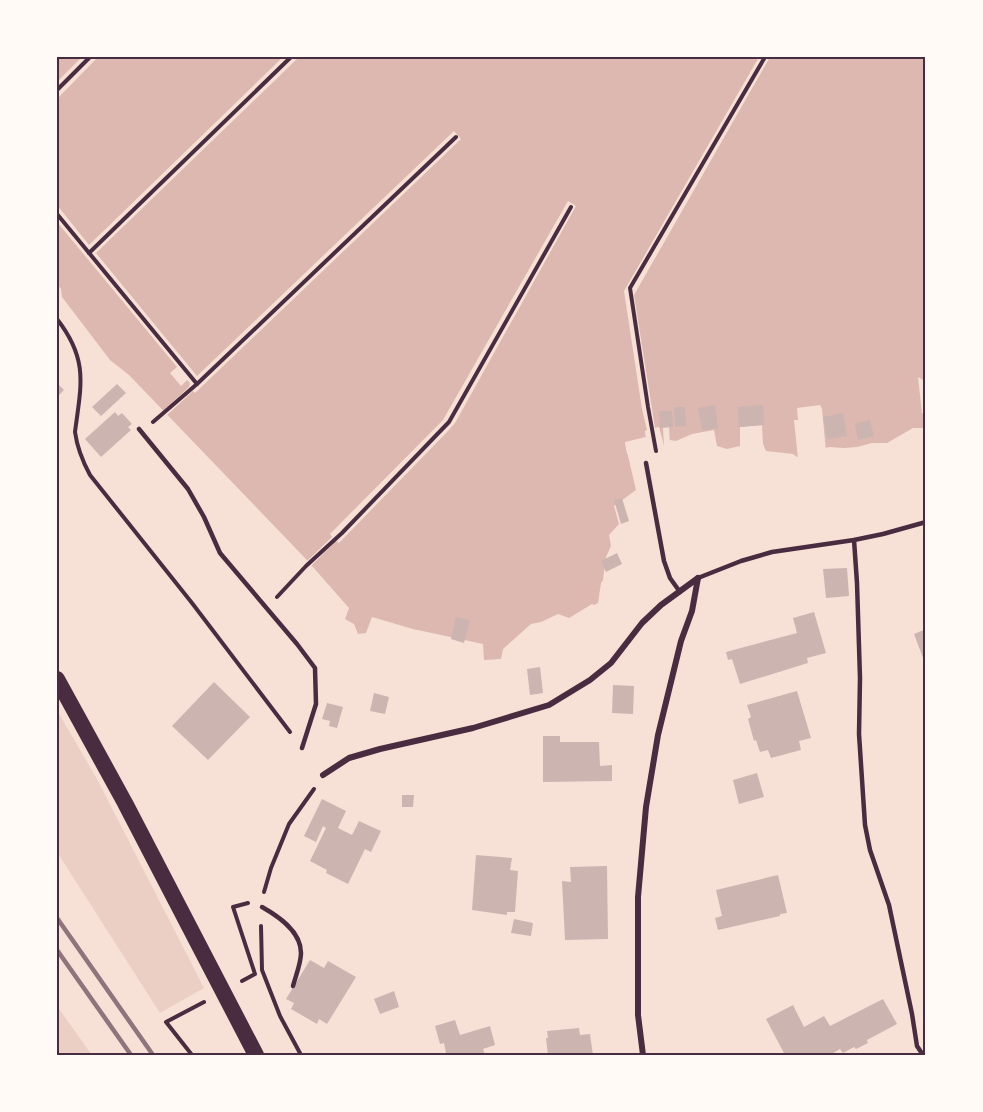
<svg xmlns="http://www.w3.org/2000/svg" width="983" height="1112" font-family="'Varela Round',sans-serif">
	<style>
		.green { fill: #ebcfc5 }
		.water { fill: #dcb8b0 }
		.pier { fill: #f7e1d7 }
		.building { fill: #ccb4b1 }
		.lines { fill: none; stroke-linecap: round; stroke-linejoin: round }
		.path { stroke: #4a2c40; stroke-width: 4 }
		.service { stroke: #4a2c40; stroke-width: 4.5 }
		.minor { stroke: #4a2c40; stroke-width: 6 }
		.trunk { stroke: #4a2c40; stroke-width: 16 }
		.rail { stroke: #8f747c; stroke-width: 4.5 }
		.neatline { fill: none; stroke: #4a2c40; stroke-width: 2 }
	</style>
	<rect width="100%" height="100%" fill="#f7e1d7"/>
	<g class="green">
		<path d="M57,710L98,781L204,988L160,1013L57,852Z"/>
		<path d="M57,1006L89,1051L92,1055H57Z"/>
	</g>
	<path class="water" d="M57,57H926V428H913L887,443H872L857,447L844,448L829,447L797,457L793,454L766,451L763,444L762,425L740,427V446L727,449L717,446L714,430L692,434L676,441L670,440L664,446H662L659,427L645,431L646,437L625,443L636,490L614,506L619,524L609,535L611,546L606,557L603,580L601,583L598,603L594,605L592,604L569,618L558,614L541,622L531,624L503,649L501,659L484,660L483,644L413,629L372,617L366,633L358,634L354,624L345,619L349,608L305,558L129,375L110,360L62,297L61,289L57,284Z"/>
	<g class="pier">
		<path d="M82,57H98L57,99V82Z"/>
		<path d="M283,57H299L96,253L197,376L454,131L461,139L195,393L193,391L167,415L163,411L189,387L190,383L187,380L181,386L170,373L177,367L57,222V205L89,245Z"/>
		<path d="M759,57H770L634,295L655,428L659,427L664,446L663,427H669L670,445L665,449L660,448L657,431L648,433L649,437L647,439L628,445L630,454H627L625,442L646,437L645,431L647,430L642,409L624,291Z"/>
		<path d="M568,201L576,206L455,423L449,430L339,543L336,541L309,568L305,563L332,537L330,534L443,420Z"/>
		<path d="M918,377L926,382V413H922Z"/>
		<path d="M820,405L822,409L826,451L798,459L794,420H798L797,408Z"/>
	</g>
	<g class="building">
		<path d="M57,383L64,390L57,397Z"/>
		<path d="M117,384L126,393L101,416L92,407Z"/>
		<path d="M715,405L718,428L702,430L698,408Z"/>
		<path d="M763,405L764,425L739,427L738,407Z"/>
		<path d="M674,407H685L686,426L675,427Z"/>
		<path d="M659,411H672L673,427L660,428Z"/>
		<path d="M115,412L118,416L122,413L132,424L128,427L131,430L101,457L85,439Z"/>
		<path d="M843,413L847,436L827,439L823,417Z"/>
		<path d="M870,420L874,436L858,440L855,424Z"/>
		<path d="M622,498L629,521L621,524L614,500Z"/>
		<path d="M617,553L622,564L606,572L601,561Z"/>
		<path d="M847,568L849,596L826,598L823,569Z"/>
		<path d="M814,612L826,653L807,658L808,663L740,684L732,659L728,660L726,652L797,633L793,618Z"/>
		<path d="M456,617L470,620L464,643L451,639Z"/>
		<path d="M926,629V666L914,634Z"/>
		<path d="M540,667L543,693L530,695L527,669Z"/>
		<path d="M214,682L250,717L208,760L172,726Z"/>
		<path d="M613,685L634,686L633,714L612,713Z"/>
		<path d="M797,691L811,738L799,741L801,750L771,758L768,750L760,752L756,740L754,741L748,719L751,717L747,705Z"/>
		<path d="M374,693L389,697L385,714L370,711Z"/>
		<path d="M327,703L343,707L337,728L329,726L330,721L322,719Z"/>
		<path d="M543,736H560V742H599L600,766L612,765V781L543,782Z"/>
		<path d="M757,773L764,797L739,804L733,780Z"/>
		<path d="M402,795H414L413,807H402Z"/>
		<path d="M322,799L346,811L338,828L352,835L359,821L381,831L371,852L365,849L348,884L326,873L327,870L310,861L326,828L323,826L316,842L304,836Z"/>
		<path d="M476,855L512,858L510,870L518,871L515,912H507V915L472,910Z"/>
		<path d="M607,866L608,939L565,940L562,881L571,882L570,867Z"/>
		<path d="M778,875L787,913L780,914V916L718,930L715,918L722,916L716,890Z"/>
		<path d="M514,919L533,923L531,936L511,933Z"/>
		<path d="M310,960L324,968L328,961L356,977L327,1024L319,1019L317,1024L291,1009L294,1003L286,999Z"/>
		<path d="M394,991L399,1007L380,1014L374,999Z"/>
		<path d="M883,999L897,1024L867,1040L868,1043L856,1049L854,1047L843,1053L840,1049L830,1055H785L766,1019L793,1005L804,1027L824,1016L830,1026Z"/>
		<path d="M455,1020L460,1035L490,1026L495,1045L483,1049L485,1055H442L446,1053L444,1043L440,1044L435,1026Z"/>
		<path d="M579,1028L580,1035L590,1034L593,1055H548L546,1038H548L547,1031Z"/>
	</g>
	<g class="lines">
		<g class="path">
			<path d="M57,90L90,57"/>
			<path d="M57,214L197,384"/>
			<path d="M89,253L291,57"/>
			<path d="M57,319C89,360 81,385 75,432C77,447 83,462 90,475L192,603L290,732"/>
			<path d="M153,422L197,384L456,137"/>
			<path d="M656,451L648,407L630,288L765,57"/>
			<path d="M277,597L306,566L342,533L449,422L571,207"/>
			<path d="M264,892L271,868L289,824L314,789"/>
			<path d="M261,926L262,970L280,1016L301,1055"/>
			<path d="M242,981L255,974L233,907L248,903"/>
			<path d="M192,1055L166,1022L204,1002"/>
		</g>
		<g class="service">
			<path d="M139,429L188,489L204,517L220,553L297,644L315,668L316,704L302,748"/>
			<path d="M646,463L664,561L670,578L680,592"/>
			<path d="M854,540L857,583L860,678L859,734L865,825L870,850L889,905L912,1014L917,1046L923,1055"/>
			<path d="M698,578L741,561L772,552L854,540L883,534L926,522"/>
			<path d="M262,907C278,916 301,931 301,953C301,963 296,975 293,986"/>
		</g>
		<g class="minor">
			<path d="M323,775L349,758L380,749L473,728L549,705L590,680L611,663L642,623L661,605L698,578"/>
			<path d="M643,1055L638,1015V897L646,807L658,735L681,641L692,611L698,578"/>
		</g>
		<path class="trunk" d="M57,679L125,803L256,1055"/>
		<g class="rail">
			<path d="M57,918L153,1055"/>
			<path d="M57,950L131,1055"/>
		</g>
	</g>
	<rect width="983" height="1112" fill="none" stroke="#fffaf5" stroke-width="117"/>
	<rect x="58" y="58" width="866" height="996" class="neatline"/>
</svg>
